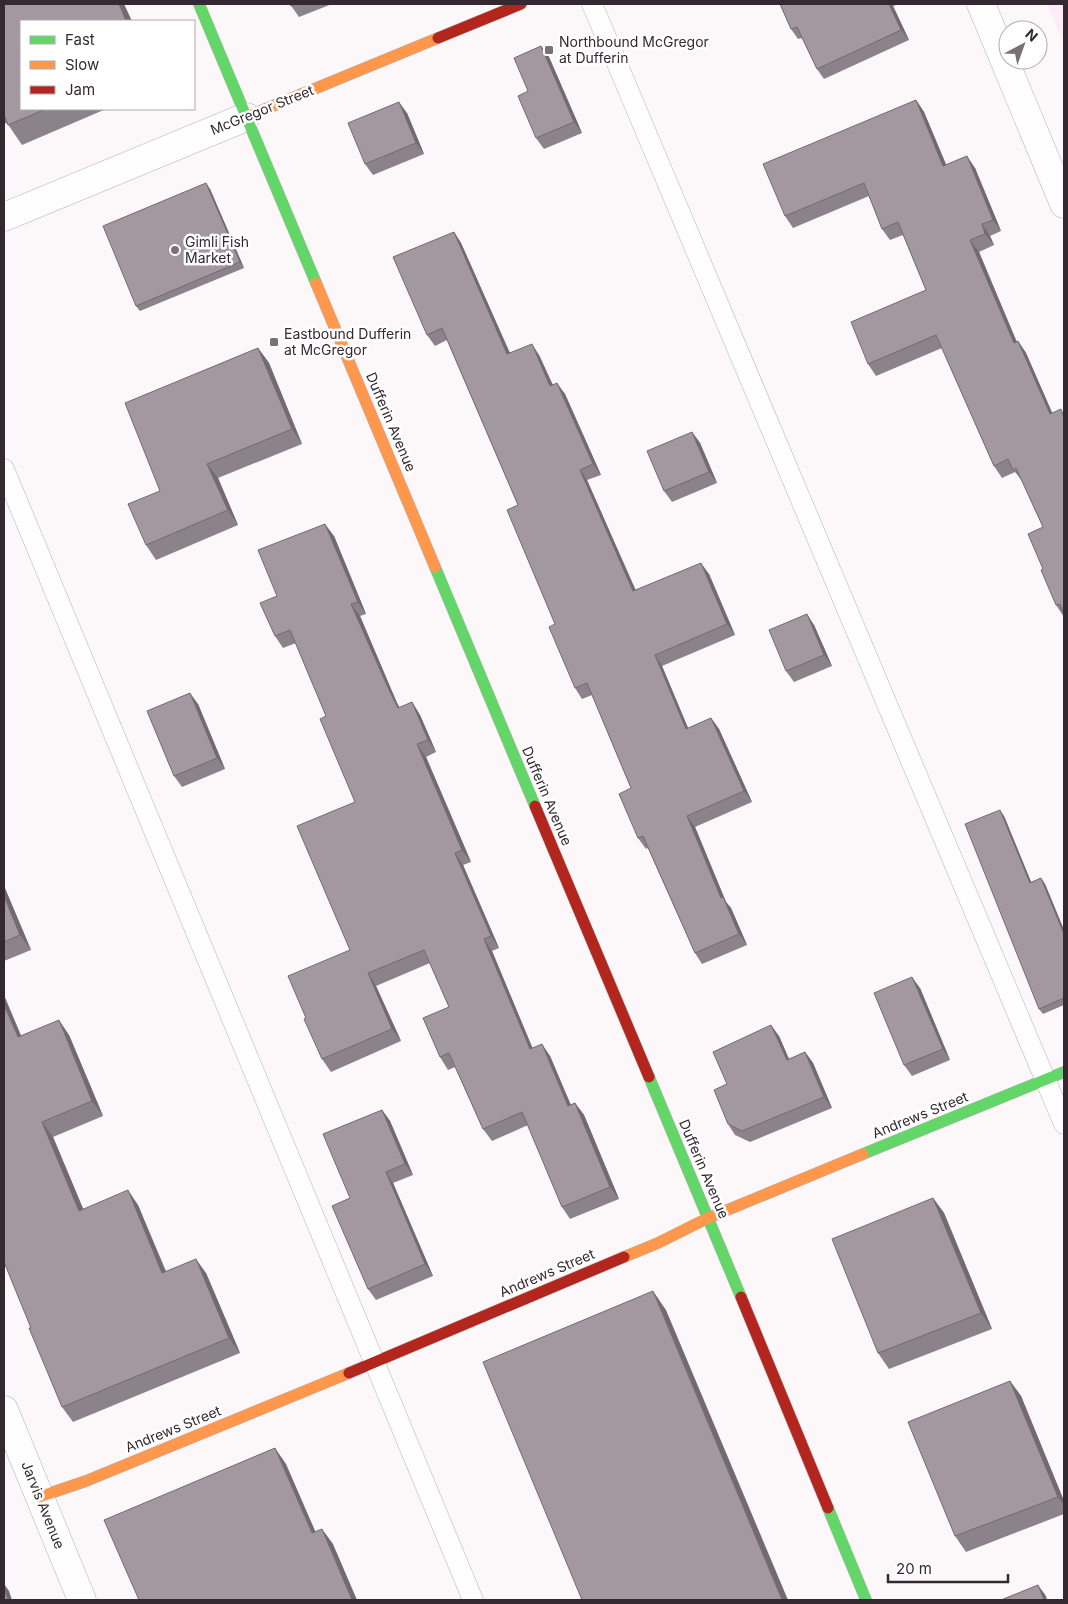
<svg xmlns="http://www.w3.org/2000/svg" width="1068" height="1604" font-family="Inter,sans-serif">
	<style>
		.green { fill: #fdecf7 }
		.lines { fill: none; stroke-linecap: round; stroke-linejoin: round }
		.lane-casing { stroke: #b7b0b5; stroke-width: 21 }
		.street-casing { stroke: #b7b0b5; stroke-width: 29 }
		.fast-casing { stroke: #b7b0b5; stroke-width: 12 }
		.slow-casing { stroke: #b7b0b5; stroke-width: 12 }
		.jam-casing { stroke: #b7b0b5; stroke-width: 12 }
		.lane { stroke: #fffefe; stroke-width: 20 }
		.street { stroke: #fffefe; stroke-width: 28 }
		.fast { stroke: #63d668; stroke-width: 11 }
		.slow { stroke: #ff974d; stroke-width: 11 }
		.jam { stroke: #b3261e; stroke-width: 11 }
		.wall { fill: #8c838a }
		.shaded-wall { fill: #726a70 }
		.building { fill: #a398a0; stroke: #726a70 }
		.poi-dot { fill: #7a7177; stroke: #fff; stroke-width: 2 }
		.labels { text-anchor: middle; stroke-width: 5; stroke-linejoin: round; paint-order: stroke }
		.poi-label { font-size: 14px; fill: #342831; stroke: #fff; text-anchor: start }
		.street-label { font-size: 14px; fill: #342831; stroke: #fff }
	</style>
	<rect width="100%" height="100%" fill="#fcf8fa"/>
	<path class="green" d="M1047,4H1064V44Z"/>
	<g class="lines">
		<defs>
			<g id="lane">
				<path d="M592,4L1064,1124"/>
				<path d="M4,469L473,1600"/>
			</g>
			<g id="street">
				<path d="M981,4L1064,204"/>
				<path d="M4,217L246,117"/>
				<path d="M4,1410L82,1600"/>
			</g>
			<g id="fast">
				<path d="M199,4L316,283"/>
				<path d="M435,567L535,806"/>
				<path d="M649,1077L741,1297"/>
				<path d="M863,1154L1064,1072"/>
				<path d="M828,1508L866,1600"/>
			</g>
			<g id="slow">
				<path d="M246,117L438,38"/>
				<path d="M316,283L435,567"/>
				<path d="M624,1257L658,1243L708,1218L863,1154"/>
				<path d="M39,1497L86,1481L349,1373"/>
			</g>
			<g id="jam">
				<path d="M438,38L521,4"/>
				<path d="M535,806L649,1077"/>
				<path d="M741,1297L828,1508"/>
				<path d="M349,1373L624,1257"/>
			</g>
		</defs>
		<use href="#lane" class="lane-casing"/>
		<use href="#street" class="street-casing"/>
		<use href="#fast" class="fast-casing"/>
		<use href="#slow" class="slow-casing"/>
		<use href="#jam" class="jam-casing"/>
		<use href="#lane" class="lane"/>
		<use href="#street" class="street"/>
		<use href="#fast" class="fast"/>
		<use href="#slow" class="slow"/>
		<use href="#jam" class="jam"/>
	</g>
	<g class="wall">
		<path d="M4,4L21,109H106L22,145L7,123L4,124Z"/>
		<path d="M290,4H332L299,17Z"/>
		<path d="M780,4H899L893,6L909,40L824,79L817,69L802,38L798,39L791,29Z"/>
		<path d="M541,46L549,57L582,133L544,149L536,138L528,91Z"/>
		<path d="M916,100L924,112L946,164L975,168L1001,231L990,236L994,245L979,252L1017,342L1018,341L1026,353L1052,413L1064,414V617L1056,605L1043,569V527L1022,481L1015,472L1002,478L994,466L942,348L876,376L868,364L926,290L903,235L890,240L882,229L869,196L793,228L785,216Z"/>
		<path d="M407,113L424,154L373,175L365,164Z"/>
		<path d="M210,189L244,268L140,311L136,306Z"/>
		<path d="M454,232L461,243L510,353L539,355L553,385L565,394L601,475L587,480L635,590L709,574L735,635L662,666L688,728L711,718L719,729L752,802L695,827L726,902L731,908L747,945L702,964L695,953L648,848L646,849L638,838L631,788L592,695L582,699L575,688L518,505L447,340L435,346L427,335Z"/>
		<path d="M258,348L269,363L302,444L218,478L238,525L156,560L146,545Z"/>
		<path d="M692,432L700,443L717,483L672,502L664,491Z"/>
		<path d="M334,536L366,614L360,616L397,703L400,708L412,702L420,715L436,752L426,757L471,862L463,865L499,948L492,951L532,1048L550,1056L571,1105L575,1103L584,1115L619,1199L570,1219L562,1207L528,1125L492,1141L483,1129L455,1067L448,1070L440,1057L449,1007L430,963L376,986L401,1041L331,1072L322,1059L306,1018L350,950L355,802L326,716L296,643L283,648L275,636Z"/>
		<path d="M814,625L832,666L794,682L786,671Z"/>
		<path d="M198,704L225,769L182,787L174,776Z"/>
		<path d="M1004,816L1031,882L1041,878L1045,884L1064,930V1005L1043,1014L1039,1009Z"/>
		<path d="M4,886L31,950L4,961Z"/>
		<path d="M920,988L950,1060L912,1076L904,1065Z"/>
		<path d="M69,1035L103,1116L53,1137L83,1209L138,1205L166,1271L206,1273L240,1353L73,1422L62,1407L31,1328L21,1036Z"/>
		<path d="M779,1036L789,1059L805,1052L813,1063L832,1108L750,1142L735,1135L728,1124L727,1084Z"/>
		<path d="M382,1110L390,1121L413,1175L393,1183L433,1276L376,1300L368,1289L350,1198Z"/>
		<path d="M933,1198L944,1213L992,1329L889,1369L878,1353Z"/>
		<path d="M1010,1381L1021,1396L1064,1501V1514L966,1552L955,1536Z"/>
	</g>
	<g class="shaded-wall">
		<path d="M119,4H124L132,21H126Z"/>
		<path d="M889,4H891L893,6L909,40L901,30Z"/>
		<path d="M541,46L549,57L582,133L574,122Z"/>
		<path d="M916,100L924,112L951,177L943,166Z"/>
		<path d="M399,102L407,113L424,154L416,143Z"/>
		<path d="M967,156L975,168L1001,231L993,220Z"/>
		<path d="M206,183L210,189L244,268L240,262Z"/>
		<path d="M982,224L990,236L994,245L985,234Z"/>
		<path d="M454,232L461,243L515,365L507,354Z"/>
		<path d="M970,240L979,252L1022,355L1014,343Z"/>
		<path d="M1018,341L1026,353L1058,426L1050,414Z"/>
		<path d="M532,344L539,355L558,397L550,386Z"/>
		<path d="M258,348L269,363L302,444L292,429Z"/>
		<path d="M557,383L565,394L601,475L593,464Z"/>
		<path d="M692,432L700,443L717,483L709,472Z"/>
		<path d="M207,464L218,478L238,525L228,510Z"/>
		<path d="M580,470L587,480L641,602L633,591Z"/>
		<path d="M325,524L334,536L366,614L358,602Z"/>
		<path d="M701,563L709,574L735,635L727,624Z"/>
		<path d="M351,604L360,616L397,703L406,721L398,708L389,690Z"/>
		<path d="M807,614L814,625L832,666L824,655Z"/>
		<path d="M655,655L662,666L693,740L686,729Z"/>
		<path d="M190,693L198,704L225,769L217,758Z"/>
		<path d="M412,702L420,715L436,752L428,740Z"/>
		<path d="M711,718L719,729L752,802L744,791Z"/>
		<path d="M417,744L426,757L471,862L462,850Z"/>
		<path d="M1000,810L1004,816L1034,889L1030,883Z"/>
		<path d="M687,816L695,827L726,902L731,908L747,945L739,934L721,898Z"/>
		<path d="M455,853L463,865L499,948L491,936Z"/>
		<path d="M1041,878L1045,884L1064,930V934Z"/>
		<path d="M4,886L31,950L20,935L4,896Z"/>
		<path d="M484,939L492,951L538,1061L530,1049Z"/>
		<path d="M368,973L376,986L401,1041L392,1029Z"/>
		<path d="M912,977L920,988L950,1060L943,1049Z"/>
		<path d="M4,995L28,1052L18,1037L4,1005Z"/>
		<path d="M59,1020L69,1035L103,1116L92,1101Z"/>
		<path d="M771,1025L779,1036L794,1071L787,1060Z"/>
		<path d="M542,1044L550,1056L576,1118L568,1106Z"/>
		<path d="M805,1052L813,1063L832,1108L824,1097Z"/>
		<path d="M575,1103L584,1115L619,1199L610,1187Z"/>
		<path d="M382,1110L390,1121L413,1175L405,1164Z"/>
		<path d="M42,1122L53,1137L90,1225L79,1211Z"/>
		<path d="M386,1172L393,1183L433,1276L425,1264Z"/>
		<path d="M128,1190L138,1205L172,1288L162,1273Z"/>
		<path d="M933,1198L944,1213L992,1329L981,1313Z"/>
		<path d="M196,1259L206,1273L240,1353L229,1338Z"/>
		<path d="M653,1291L666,1310L788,1600H782Z"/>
		<path d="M1010,1381L1021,1396L1064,1501V1505L1058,1497Z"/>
		<path d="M275,1448L286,1464L323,1549L312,1533Z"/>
		<path d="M322,1529L333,1544L357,1600H352Z"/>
		<path d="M4,1584L9,1591L12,1600H8L4,1590Z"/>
		<path d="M1038,1585L1046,1596L1047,1600H1044Z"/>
	</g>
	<g class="building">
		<path d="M4,4H119L126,21H21V109H46L8,125L4,115Z"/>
		<path d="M290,4H297L291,6Z"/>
		<path d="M780,4H889L901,30L817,69L797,27L791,29Z"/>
		<path d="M541,46L574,122L536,138L518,96L528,91L514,58Z"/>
		<path d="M916,100L943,166L967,156L993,220L982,224L985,234L970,240L1014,343L1018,341L1050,414L1061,409L1064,417V615L1060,604L1056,605L1041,570L1043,569L1028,534L1043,527L1016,468L1013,470L1008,459L994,466L936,335L868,364L851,322L926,290L898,222L882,229L864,183L785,216L763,164Z"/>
		<path d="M399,102L416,143L365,164L348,123Z"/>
		<path d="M206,183L240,262L136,306L103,226Z"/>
		<path d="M454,232L507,354L532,344L550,386L557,383L593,464L580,470L633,591L701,563L727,624L655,655L686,729L711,718L744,791L687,816L721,898L723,897L739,934L695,953L643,836L638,838L619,794L631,788L587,683L575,688L549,627L555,624L507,510L518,505L442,328L427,335L393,257Z"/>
		<path d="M258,348L292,429L207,464L228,510L146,545L128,504L160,491L125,403Z"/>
		<path d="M692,432L709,472L664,491L647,451Z"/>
		<path d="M325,524L358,602L351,604L389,690L398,708L412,702L428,740L417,744L462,850L455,853L491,936L484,939L530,1049L542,1044L568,1106L575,1103L610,1187L562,1207L522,1112L483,1129L449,1053L440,1057L423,1018L449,1007L424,950L368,973L392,1029L322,1059L304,1019L306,1018L288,976L350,950L297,826L355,802L320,719L326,716L290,630L275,636L260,603L277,596L258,550Z"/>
		<path d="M807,614L824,655L786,671L769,630Z"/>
		<path d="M190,693L217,758L174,776L147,711Z"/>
		<path d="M1000,810L1030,883L1041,878L1064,934V998L1039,1009L965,824Z"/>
		<path d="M4,896L20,935L4,942Z"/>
		<path d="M912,977L943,1049L904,1065L874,993Z"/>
		<path d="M4,1005L18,1037L59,1020L92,1101L42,1122L79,1211L128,1190L162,1273L196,1259L229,1338L62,1407L29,1328H31L4,1262Z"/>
		<path d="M771,1025L787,1060L805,1052L824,1097L742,1131L728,1124L714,1090L727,1084L713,1052Z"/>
		<path d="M382,1110L405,1164L386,1172L425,1264L368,1289L332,1206L350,1198L323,1134Z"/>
		<path d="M933,1198L981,1313L878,1353L832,1239Z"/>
		<path d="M653,1291L782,1600H582L483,1362Z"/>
		<path d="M1010,1381L1058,1497L955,1536L908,1422Z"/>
		<path d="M275,1448L312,1533L322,1529L352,1600H139L104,1520Z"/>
		<path d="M1038,1585L1044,1600H1001Z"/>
		<path d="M4,1590L8,1600H4Z"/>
	</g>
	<g class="poi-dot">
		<rect x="544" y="45" width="10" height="10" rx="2.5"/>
		<circle cx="175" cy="250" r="5"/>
		<rect x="269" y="337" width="10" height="10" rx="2.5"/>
	</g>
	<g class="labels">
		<g class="poi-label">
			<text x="559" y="47">Northbound McGregor<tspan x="559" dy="16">at Dufferin</tspan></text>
			<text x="185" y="247">Gimli Fish<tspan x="185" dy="16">Market</tspan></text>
			<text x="284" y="339">Eastbound Dufferin<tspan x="284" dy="16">at McGregor</tspan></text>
		</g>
		<g class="street-label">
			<text transform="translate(262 110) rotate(-22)" y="5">McGregor Street</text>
			<text transform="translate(391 422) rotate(67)" y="5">Dufferin Avenue</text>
			<text transform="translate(547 796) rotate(67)" y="5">Dufferin Avenue</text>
			<text transform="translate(920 1115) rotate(-22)" y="5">Andrews Street</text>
			<text transform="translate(704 1169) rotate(67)" y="5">Dufferin Avenue</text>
			<text transform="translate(547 1273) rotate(-23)" y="5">Andrews Street</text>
			<text transform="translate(173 1429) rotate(-22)" y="5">Andrews Street</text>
			<text transform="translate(43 1505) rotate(68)" y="5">Jarvis Avenue</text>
		</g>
	</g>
	<rect width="1068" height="1604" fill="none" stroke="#342831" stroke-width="10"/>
	<rect x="20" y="20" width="175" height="90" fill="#ffffff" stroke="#aea9ad"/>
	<rect x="30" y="36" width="25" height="8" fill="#63d668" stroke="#aea9ad"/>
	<text x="65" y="45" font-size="15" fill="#342831">Fast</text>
	<rect x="30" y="61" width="25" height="8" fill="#ff974d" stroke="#aea9ad"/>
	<text x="65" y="70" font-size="15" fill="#342831">Slow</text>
	<rect x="30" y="86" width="25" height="8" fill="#b3261e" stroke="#aea9ad"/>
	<text x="65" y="95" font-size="15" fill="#342831">Jam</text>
	<g transform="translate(1023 45) rotate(41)"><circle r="24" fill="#ffffff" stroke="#aea9ad"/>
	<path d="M0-4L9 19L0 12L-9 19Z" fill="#7a7177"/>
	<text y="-8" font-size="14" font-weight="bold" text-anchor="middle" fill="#342831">N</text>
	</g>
	<path d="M888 1574v8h120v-8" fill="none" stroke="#342831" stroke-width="2.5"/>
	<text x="896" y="1574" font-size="15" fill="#342831" stroke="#ffffff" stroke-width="4" paint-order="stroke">20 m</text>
</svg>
